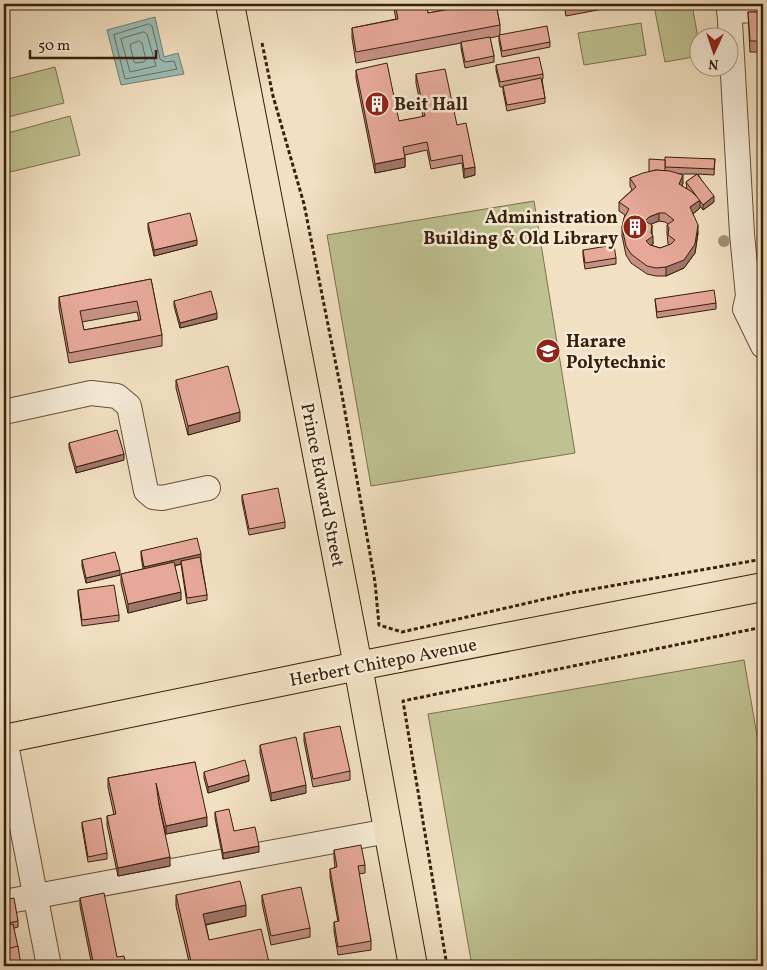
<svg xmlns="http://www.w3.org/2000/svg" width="767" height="970" font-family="Vollkorn,serif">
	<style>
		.green { fill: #bec190; stroke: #7a704e }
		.water { fill: #9bbdb6; stroke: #737e72 }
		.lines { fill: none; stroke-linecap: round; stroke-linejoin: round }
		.shore { stroke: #696e60; stroke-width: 1 }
		.minor-casing { stroke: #665038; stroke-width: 26 }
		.major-casing { stroke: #37200b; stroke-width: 30 }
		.path { stroke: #37200b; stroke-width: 3; stroke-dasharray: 4 2.5; stroke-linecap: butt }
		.minor { stroke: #f6ebd7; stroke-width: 24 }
		.major { stroke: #f1e0c1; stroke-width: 28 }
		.tree { fill: #a19173 }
		.wall { fill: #c69184; stroke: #37200b; fill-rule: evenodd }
		.shaded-wall { fill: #a1766b; stroke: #37200b }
		.building { fill: #e6a999; stroke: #37200b; fill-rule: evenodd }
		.labels { text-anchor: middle; stroke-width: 5; stroke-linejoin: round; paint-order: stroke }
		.poi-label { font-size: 18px; font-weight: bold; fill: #37200b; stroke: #f6ebd7; text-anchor: start }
		.street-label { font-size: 18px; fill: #37200b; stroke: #f6ebd7 }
	</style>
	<rect width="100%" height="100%" fill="#f1e0c1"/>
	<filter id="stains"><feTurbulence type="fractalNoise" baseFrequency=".004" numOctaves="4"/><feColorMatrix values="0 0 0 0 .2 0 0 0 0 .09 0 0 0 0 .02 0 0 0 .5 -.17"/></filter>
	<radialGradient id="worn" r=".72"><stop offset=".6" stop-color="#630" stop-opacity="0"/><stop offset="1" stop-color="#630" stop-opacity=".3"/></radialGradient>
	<g class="green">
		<path d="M668,4H692L699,44V56L665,62L654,6Z"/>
		<path d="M641,23L646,55L584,65L578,33Z"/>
		<path d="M55,67L64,103L4,118V80Z"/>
		<path d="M70,116L80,155L6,173L4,167V134Z"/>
		<path d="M534,201L575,453L371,486L327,235Z"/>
		<path d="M744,660L763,770V966H472L428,714Z"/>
	</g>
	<path class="water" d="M155,17L164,57L178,53L184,74L121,85L107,30Z"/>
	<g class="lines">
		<g class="shore">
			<path d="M149,24L152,26L160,59L165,62L174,61L177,69L125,79L114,35Z"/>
			<path d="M144,32L147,34L156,66L130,72L121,39Z"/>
			<path d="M139,41L142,43L146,60L144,62L136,63L134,62L130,45Z"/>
		</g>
		<defs>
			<g id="minor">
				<path d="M729,4L742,234L748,296L745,309L763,346"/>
				<path d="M729,11L763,10"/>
				<path d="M4,412L91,393L117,396L129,406L146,491L153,497L162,498L208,488"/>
				<path d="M4,734L49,966"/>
				<path d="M4,902L388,831"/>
			</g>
			<g id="major">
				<path d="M230,4L358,666L413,966"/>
				<path d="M4,739L358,666L763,587"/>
			</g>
		</defs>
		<use href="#minor" class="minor-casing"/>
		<use href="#major" class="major-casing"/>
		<g class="path">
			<path d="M262,43L273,96L304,204L342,395L375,582L379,625L402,632L571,593L763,559"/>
			<path d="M447,966L403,701L763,627"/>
		</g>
		<use href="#minor" class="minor"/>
		<use href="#major" class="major"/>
	</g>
	<circle class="tree" cx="724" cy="241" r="6"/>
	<g class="wall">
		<path d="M393,4H426L428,13L460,7V4H496L500,25V35L550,42V47L502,57L499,41V36L490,38L494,56V62L465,68L461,48V43L356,63L352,38V28L396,19Z"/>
		<path d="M564,4H619V6L566,16Z"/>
		<path d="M748,12H763V52H750Z"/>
		<path d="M496,65L543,74V79H542L545,98V103L507,111L503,91V87H500L496,70Z"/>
		<path d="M356,70L399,121L423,117L416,83V74L457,125L475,175L464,178L462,163L431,169L427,150L405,155V167L375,173L356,78Z"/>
		<path d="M715,159L714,175L698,174L714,202L703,210L700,206V208L693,214L698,233L695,253L684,268L666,276H656L647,274L631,263L626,255L622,236V227L625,215L619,211V202L632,190L630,186V178L649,172L665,160ZM678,174H697L686,182L687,189L682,186L683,183ZM659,221L665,222L668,224L667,225V233L668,244L669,245L660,248L651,245L653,244L651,224Z"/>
		<path d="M148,223L197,245L154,256L148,229Z"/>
		<path d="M583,250L616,258V264L585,269L583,256Z"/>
		<path d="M151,279L162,335V346L69,363L59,308V297ZM137,312L139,320L84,330L82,322Z"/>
		<path d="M655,299L716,303V309L657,318Z"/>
		<path d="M174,301L217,319L180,328L174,306Z"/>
		<path d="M176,380L240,421L188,435L176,388Z"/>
		<path d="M69,443L124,460L76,473L69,448Z"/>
		<path d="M242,495L285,522V528L249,535L242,501Z"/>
		<path d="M141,551L201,559L207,595V600L187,604L181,564L175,566L181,600L128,613L121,583V574L143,569L141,556Z"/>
		<path d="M82,560L120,575L86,583L82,566Z"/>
		<path d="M78,590L119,615V621L82,626L78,595Z"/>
		<path d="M304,733L350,771V780L313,787L304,741Z"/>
		<path d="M260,745L306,793L271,801L260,753Z"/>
		<path d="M195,762L207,826L166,834L158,800L170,866L118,876L107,825V816L114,815L108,787V778Z"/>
		<path d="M204,772L249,781L208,793L204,778Z"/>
		<path d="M215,812L234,831L259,852L223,859L215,818Z"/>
		<path d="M82,822L107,853V859L88,862L82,827Z"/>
		<path d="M334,850L365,865V873L359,874L371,941V950L338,955L334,931V922H338L330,877V869L335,868L334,858Z"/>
		<path d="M176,895L246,916L206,925L209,940L270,966H190L176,906Z"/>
		<path d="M262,895L310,928V937L271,945L262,903Z"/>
		<path d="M80,898L117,957L126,966H92L80,906Z"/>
		<path d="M4,900L18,921V927L14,928L4,966Z"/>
	</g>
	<g class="shaded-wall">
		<path d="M405,158V167L375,173V164Z"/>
		<path d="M475,167V175L464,178V169Z"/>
		<path d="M683,175V183L679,193V184Z"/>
		<path d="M714,196V202L703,210V205Z"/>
		<path d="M700,200V208L690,216V207Z"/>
		<path d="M659,213V221L649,225L645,221L649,217Z"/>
		<path d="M652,225V237L653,236V244L646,249V241L651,233Z"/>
		<path d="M698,225V233L695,253L684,268L666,276V267Z"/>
		<path d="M197,240V245L154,256V250Z"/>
		<path d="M217,313V319L180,328V323Z"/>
		<path d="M240,412V421L188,435V426Z"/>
		<path d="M124,454V460L76,473V467Z"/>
		<path d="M201,554V559L181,561V564L144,573V567Z"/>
		<path d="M120,570V575L86,583V578Z"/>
		<path d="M181,592V600L128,613V604Z"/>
		<path d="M249,775V781L208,793V787Z"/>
		<path d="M306,785V793L271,801V793Z"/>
		<path d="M207,817V826L166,834V826Z"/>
		<path d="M259,846V852L223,859V853Z"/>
		<path d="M170,857V866L118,876V868Z"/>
		<path d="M246,905V916L203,925V914Z"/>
	</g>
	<g class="building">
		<path d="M395,4H426L428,13L462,7V4H496L500,25L356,52L352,28L398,19Z"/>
		<path d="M748,12H763V41H750Z"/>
		<path d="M547,26L550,42L502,51L499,35Z"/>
		<path d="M490,37L494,56L465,62L461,42Z"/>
		<path d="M539,57L543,74L500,82L496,65Z"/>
		<path d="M387,63L399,121L425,116L416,74L445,69L457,125L466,123L475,167L464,169L462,155L431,161L427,142L403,147L405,158L375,164L356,70Z"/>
		<path d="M541,78L545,98L507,105L503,86Z"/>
		<path d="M665,157L715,159L714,169L665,167Z"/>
		<path d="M649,159L665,160V171L656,170L649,172Z"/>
		<path d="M656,170L670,171L683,175L679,184L692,192L700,200L690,207L698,225L695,244L684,260L666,267L656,268L647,266L631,254L626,246L622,227L624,218L629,209L619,202L636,187L630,178L643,173ZM659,213H665L674,220L667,225L669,228L668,235L675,240L671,244L660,248L650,245L646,241L653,236L651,233L652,225L645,221L649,217Z"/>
		<path d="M697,174L714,196L703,205L686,182Z"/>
		<path d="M190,213L197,240L154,250L148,223Z"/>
		<path d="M614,245L616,258L585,263L583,250Z"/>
		<path d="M151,279L162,335L69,353L59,297ZM137,301L141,320L84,330L80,311Z"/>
		<path d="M714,290L716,303L657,312L655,299Z"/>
		<path d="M211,291L217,313L180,323L174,301Z"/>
		<path d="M228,366L240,412L188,426L176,380Z"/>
		<path d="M117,430L124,454L76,467L69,443Z"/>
		<path d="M278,488L285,522L249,529L242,495Z"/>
		<path d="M197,538L201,554L144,567L141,551Z"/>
		<path d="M115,552L120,570L86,578L82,560Z"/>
		<path d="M200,557L207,595L187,598L181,561Z"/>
		<path d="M174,562L181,592L128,604L121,574Z"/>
		<path d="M114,585L119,615L82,620L78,590Z"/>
		<path d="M340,726L350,771L313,779L304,733Z"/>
		<path d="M296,737L306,785L271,793L260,745Z"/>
		<path d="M245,760L249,775L208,787L204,772Z"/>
		<path d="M195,762L207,817L166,826L156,783L159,805L170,857L118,868L107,816L116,814L108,778Z"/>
		<path d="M229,809L234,831L255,827L259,846L223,853L215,812Z"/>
		<path d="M101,818L107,853L88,857L82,822Z"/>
		<path d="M361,845L365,865L358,866L371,941L338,947L334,922L339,921L330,869L337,867L334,850Z"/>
		<path d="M240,881L246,905L203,914L209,940L261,929L270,966H192L176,895Z"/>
		<path d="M301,887L310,928L271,936L262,895Z"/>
		<path d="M104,893L117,957L124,956L126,966H94L80,898Z"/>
		<path d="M14,898L18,921L4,924V900Z"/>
		<path d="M13,924L18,947L4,950V926Z"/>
		<path d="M18,946L21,966H4V950Z"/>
	</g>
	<defs>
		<symbol id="building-disc" viewBox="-11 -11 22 22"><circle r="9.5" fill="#8f2418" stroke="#f6ebd7"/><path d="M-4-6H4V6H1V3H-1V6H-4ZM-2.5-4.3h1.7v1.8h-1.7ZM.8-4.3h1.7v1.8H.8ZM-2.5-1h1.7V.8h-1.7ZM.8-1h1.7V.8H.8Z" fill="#fff"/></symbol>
		<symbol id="university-disc" viewBox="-11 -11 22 22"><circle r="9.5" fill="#8f2418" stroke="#f6ebd7"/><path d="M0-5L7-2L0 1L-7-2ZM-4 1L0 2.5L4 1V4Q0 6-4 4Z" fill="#fff"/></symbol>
	</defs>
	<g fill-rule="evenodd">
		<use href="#building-disc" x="363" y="90" width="28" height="28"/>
		<use href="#building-disc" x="621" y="213" width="28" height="28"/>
		<use href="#university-disc" x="534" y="337" width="28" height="28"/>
	</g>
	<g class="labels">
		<g class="poi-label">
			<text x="394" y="110">Beit Hall</text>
			<text x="618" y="223" text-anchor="end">Administration<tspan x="618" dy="21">Building &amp; Old Library</tspan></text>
			<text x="566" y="347">Harare<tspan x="566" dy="21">Polytechnic</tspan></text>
		</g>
		<g class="street-label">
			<text transform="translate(323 485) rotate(79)" y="6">Prince Edward Street</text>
			<text transform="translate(383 662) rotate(-11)" y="6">Herbert Chitepo Avenue</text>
		</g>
	</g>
	<rect width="767" height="970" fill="none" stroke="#f1e0c1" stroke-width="20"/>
	<rect x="5" y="5" width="757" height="960" fill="none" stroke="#37200b" stroke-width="2.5"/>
	<rect x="10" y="10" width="747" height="950" fill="none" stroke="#37200b"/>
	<g transform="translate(714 52) rotate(183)"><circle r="24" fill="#f6ebd7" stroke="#aa9a85"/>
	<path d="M0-4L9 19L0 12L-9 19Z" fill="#8f2418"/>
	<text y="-8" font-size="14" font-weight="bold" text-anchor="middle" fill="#37200b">N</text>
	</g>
	<path d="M30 50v8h126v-8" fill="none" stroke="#37200b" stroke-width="2.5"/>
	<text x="38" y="50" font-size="15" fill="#37200b" stroke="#f6ebd7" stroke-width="4" paint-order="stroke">50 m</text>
	<rect width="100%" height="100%" filter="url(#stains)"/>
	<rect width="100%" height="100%" fill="url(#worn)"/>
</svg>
